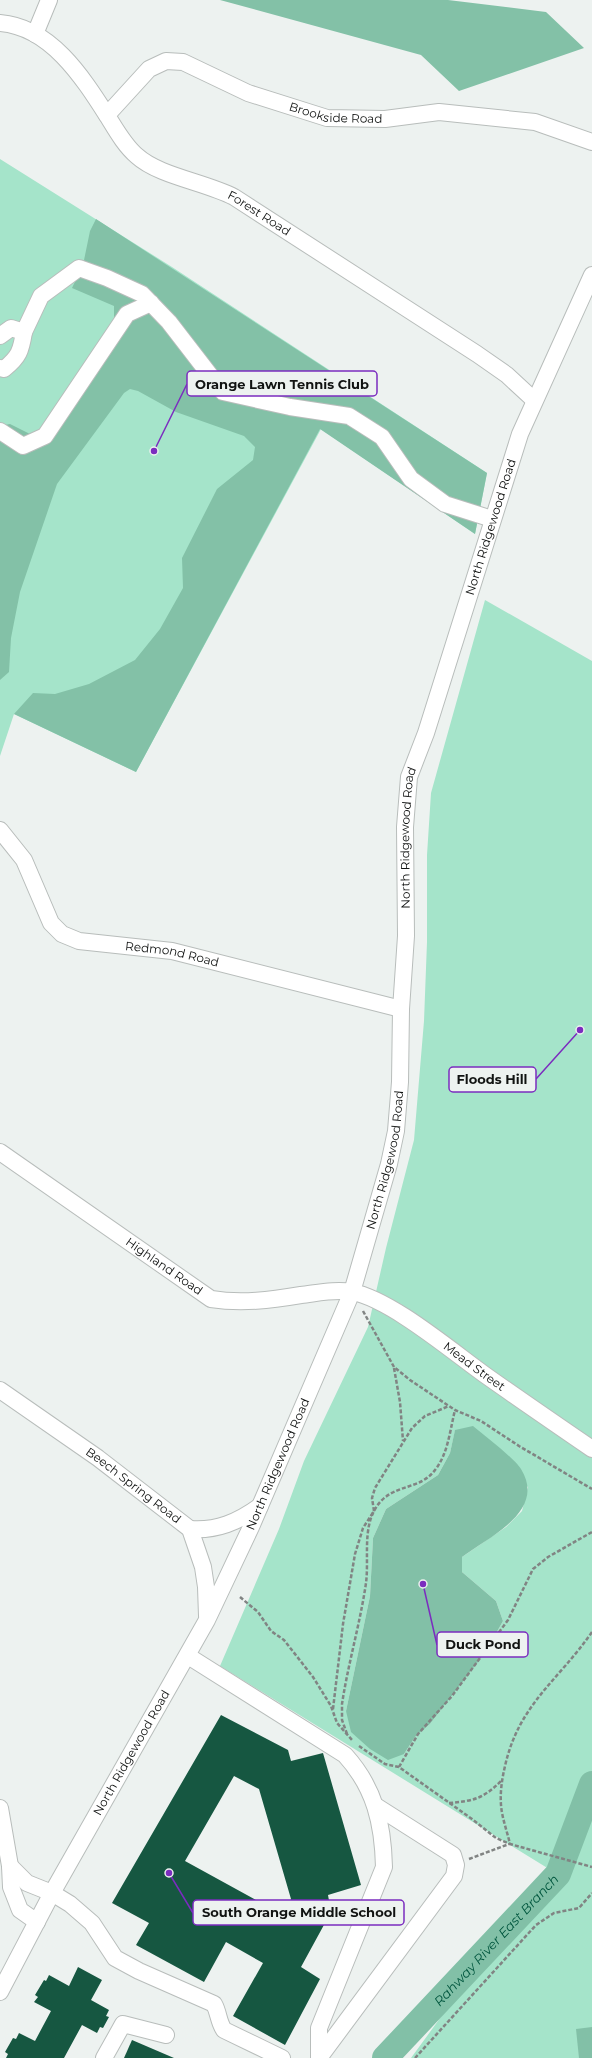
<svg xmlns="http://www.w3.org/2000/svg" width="592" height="2058" font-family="Montserrat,sans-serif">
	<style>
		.green { fill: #a5e4ca; fill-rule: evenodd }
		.forest { fill: #83c1a7 }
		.water { fill: #82c0a7 }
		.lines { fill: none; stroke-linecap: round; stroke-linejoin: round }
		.river { stroke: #82c0a7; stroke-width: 26 }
		.building { fill: #165741; fill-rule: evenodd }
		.minor-casing { stroke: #b8bdbb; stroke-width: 18 }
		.path { stroke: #818483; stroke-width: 2.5; stroke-dasharray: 4 2; stroke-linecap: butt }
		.minor { stroke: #fff; stroke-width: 16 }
		.labels { text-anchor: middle; stroke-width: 4; stroke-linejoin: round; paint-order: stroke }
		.street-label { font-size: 12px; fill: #111312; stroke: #edf2f0 }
		.water-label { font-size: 13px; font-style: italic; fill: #00563e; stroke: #edf2f0 }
		.leader { fill: none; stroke: #7b2cbf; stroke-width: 1.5 }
		.callout-dot { fill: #7b2cbf; stroke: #edf2f0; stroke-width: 1.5 }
		.callout { fill: #edf2f0; stroke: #7b2cbf; stroke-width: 1.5 }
		.callout-label { font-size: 13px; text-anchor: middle; font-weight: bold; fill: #111312 }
	</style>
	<rect width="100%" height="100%" fill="#edf2f0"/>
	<g class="green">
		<path d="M0,159L172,267L487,473L475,534L321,429L136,772L14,714L0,756Z"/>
		<path d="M485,600L592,661V2058H411L549,1869L220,1666L279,1529L304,1461L368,1327L386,1248L414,1140L424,1021L427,942V855L431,793ZM455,1431L528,1487L522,1511L506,1527L462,1557V1572L496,1601L503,1621L485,1653L430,1724L415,1737L404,1754L346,1711L370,1596L373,1538L386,1509L438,1475L450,1453Z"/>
	</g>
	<g class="forest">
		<path d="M220,0H448L546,12L584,48L459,91L421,55Z"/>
		<path d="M96,219L487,473L475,534L320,429L136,772L14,714L33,693L55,694L89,684L135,660L160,629L183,588L182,558L217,489L253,460L255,447L244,436L176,412L138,391L130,389L124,393L57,484L20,592L11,638L9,672L0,680V426L10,424L46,442L114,342V306L72,288L83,265L90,231Z"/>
	</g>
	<g class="water">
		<path d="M473,1426C484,1435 514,1458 521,1469C547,1511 489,1537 462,1557V1572L496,1601L503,1621L485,1653L430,1724L415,1737L404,1754L388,1760L370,1749L351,1732L346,1711L370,1596L373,1538L386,1509L438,1475L450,1453L455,1430Z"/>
		<path d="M592,2027V2058H579L576,2029Z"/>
	</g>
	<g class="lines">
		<path class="river" id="s1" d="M385,2058L558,1874L592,1784"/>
	</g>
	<g class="building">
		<path d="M221,1715L288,1750L291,1761L323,1753L361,1885L328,1895L331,1912L301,1967L320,1979L285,2045L233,2016L263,1963L226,1942L204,1982L136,1945L149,1923L112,1903ZM234,1776L259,1789L291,1899L283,1915L185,1861Z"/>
		<path d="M78,1967L102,1980L91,2000L109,2010L106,2016L109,2017L103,2028L100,2027L97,2033L82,2025L64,2058H6L8,2054L5,2052L13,2038L16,2039L19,2033L35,2041L51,2011L34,2002L38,1997L35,1995L44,1980L46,1981L49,1975L69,1986Z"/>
		<path d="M132,2040L174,2058H124Z"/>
	</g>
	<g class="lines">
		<defs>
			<g id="minor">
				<path id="s2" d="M0,23C51,27 83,78 108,117C116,130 125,146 137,156C159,176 205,182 234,197L477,354L507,375L534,400"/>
				<path d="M35,34L49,0"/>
				<path id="s3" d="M107,115L149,69L166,61L183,62L248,93L327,118L385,119L439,112L535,122L592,142"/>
				<path d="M24,332L41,296L79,268L107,278L142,294L169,322L223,392L290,407L349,416L382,437L411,479L445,504L492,519"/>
				<path d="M0,336L11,328L24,332C21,351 19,357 4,369L0,368"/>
				<path d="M0,431L23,446L45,436L127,314L151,303"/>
				<path id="s4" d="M0,830L24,860L51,923L62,934L79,941L172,951L401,1009"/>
				<path id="s5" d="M0,1152L211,1299C242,1304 271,1300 301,1295C318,1293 336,1289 352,1292C391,1299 454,1353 488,1377C522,1401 557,1425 592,1449"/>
				<path id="s6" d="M0,1390L98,1458L190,1529L203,1567L206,1587L207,1616"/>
				<path d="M190,1529C217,1531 238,1522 260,1506"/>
				<path d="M188,1656L345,1755C375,1788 383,1824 384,1867L319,2028V2058"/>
				<path d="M0,1808L10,1866L11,1887L20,1910L37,1922"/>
				<path d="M10,1866L27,1883L52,1893L70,1904L92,1923L115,1958L139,1971L214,2004C219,2013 218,2021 224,2030L282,2058"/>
				<path id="s7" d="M0,1992L52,1893L207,1620L251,1527L352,1292L389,1164L396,1131L400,1082L401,1009L406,936L405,827L409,777L426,733L520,434L592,275"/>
				<path d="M104,2058L123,2024L166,2035"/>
				<path d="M319,2058L454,1876L456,1865L453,1855L376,1806"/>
			</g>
		</defs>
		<use href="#minor" class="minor-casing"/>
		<g class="path">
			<path d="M363,1311L394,1367L410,1380L455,1410L481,1421L519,1446L592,1489"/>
			<path d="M394,1368L400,1402L403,1441"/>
			<path d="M240,1597L258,1612L271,1631L284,1640L313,1677L331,1706L337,1723L352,1740"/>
			<path d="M592,1632C558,1681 519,1704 505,1766C502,1779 500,1792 501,1805C502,1818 507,1831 510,1844L592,1867"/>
			<path d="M333,1709L343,1624L355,1554L363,1528L374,1511L372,1498L375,1488L412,1428L425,1416L449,1406"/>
			<path d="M347,1734L342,1720V1704C348,1664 360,1624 366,1583C369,1560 363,1532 374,1511C389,1482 419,1492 435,1470C448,1454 450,1430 455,1410"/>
			<path d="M359,1746L385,1764L399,1767L472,1819L496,1838L510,1844"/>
			<path d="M399,1767L418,1734L452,1696L508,1620L533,1569L548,1557L592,1532"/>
			<path d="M449,1803C473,1801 483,1799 501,1781"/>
			<path d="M469,1859L509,1844"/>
			<path d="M415,2058L536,1925L554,1913L579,1908L592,1893"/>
		</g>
		<use href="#minor" class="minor"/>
	</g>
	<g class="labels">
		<g class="street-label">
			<text dy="4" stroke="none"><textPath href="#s3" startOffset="261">Brookside Road</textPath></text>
			<text dy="4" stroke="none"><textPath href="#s2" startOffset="333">Forest Road</textPath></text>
			<text dy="4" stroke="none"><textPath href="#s7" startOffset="1569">North Ridgewood Road</textPath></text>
			<text dy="4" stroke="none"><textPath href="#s7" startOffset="1245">North Ridgewood Road</textPath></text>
			<text dy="4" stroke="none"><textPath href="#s4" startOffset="235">Redmond Road</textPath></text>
			<text dy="4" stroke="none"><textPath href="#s7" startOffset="921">North Ridgewood Road</textPath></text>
			<text dy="4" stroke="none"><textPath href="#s5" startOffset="200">Highland Road</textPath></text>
			<text dy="4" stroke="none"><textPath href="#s5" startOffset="543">Mead Street</textPath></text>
			<text dy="4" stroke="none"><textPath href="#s7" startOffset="597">North Ridgewood Road</textPath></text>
			<text dy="4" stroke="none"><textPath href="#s6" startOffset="164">Beech Spring Road</textPath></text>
			<text dy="4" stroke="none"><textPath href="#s7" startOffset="273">North Ridgewood Road</textPath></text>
		</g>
		<g class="water-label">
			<text dy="5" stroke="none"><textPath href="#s1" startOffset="162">Rahway River East Branch</textPath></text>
		</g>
	</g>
	<path class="leader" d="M154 451L187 384M580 1030L536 1079M423 1584L437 1645M169 1873L193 1913"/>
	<g class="callout-dot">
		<circle cx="154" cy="451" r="4"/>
		<circle cx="580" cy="1030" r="4"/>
		<circle cx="423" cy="1584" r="4"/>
		<circle cx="169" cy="1873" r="4"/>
	</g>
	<g class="callout">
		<rect x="187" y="371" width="190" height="25" rx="4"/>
		<rect x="449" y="1067" width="87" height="25" rx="4"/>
		<rect x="437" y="1632" width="91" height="25" rx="4"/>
		<rect x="193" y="1900" width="211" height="25" rx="4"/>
	</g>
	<g class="callout-label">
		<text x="282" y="389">Orange Lawn Tennis Club</text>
		<text x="492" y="1084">Floods Hill</text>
		<text x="483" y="1649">Duck Pond</text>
		<text x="299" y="1917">South Orange Middle School</text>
	</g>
</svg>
